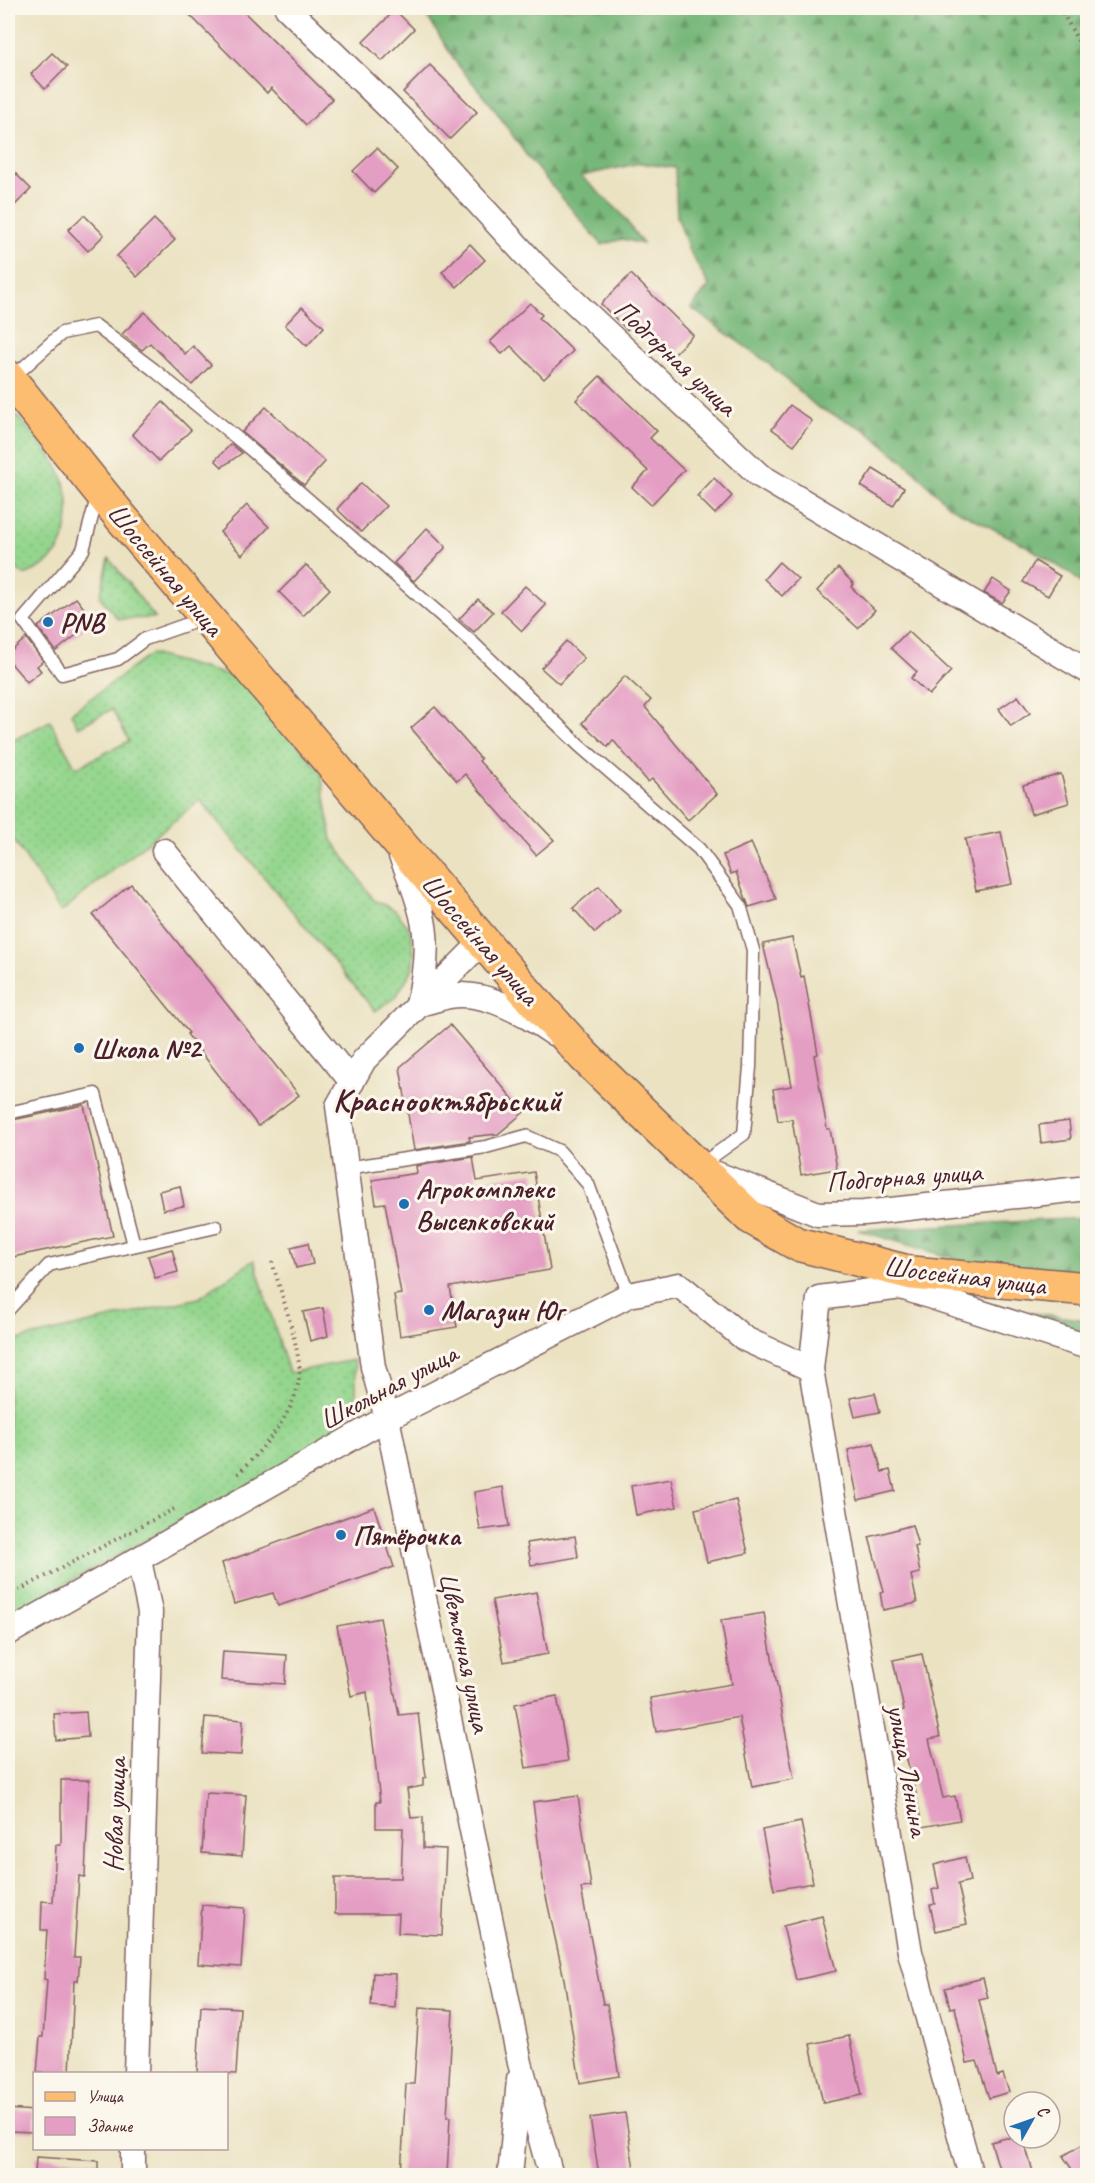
<svg xmlns="http://www.w3.org/2000/svg" width="1095" height="2183" font-family="Caveat,sans-serif">
	<style>
		.grass { fill: url(#grass-dots); stroke: #6f7a5c; stroke-width: 1.5 }
		.forest { fill: url(#forest-firs); stroke: #606b52; stroke-width: 1.5 }
		.building { fill: #e49dc3 }
		.lines { fill: none; stroke-linecap: round; stroke-linejoin: round }
		.lane-casing { stroke: #826360; stroke-width: 15 }
		.street-casing { stroke: #826360; stroke-width: 27 }
		.primary-casing { stroke: #826360; stroke-width: 36 }
		.path { stroke: #826360; stroke-width: 4; stroke-dasharray: 1.5 4.5; stroke-linecap: butt }
		.lane { stroke: #fff; stroke-width: 12 }
		.street { stroke: #fff; stroke-width: 24 }
		.primary { stroke: #fcbd6f; stroke-width: 33 }
		.poi-dot { fill: #1f6fb2; stroke: #fbf7ec; stroke-width: 2 }
		.labels { text-anchor: middle; stroke-width: 6; stroke-linejoin: round; paint-order: stroke }
		.street-label { font-size: 28px; fill: #4a1f2b; stroke: #fbf7ec }
		.poi-label { font-size: 28px; font-weight: bold; fill: #4a1f2b; stroke: #fbf7ec; text-anchor: start }
		.quarter-label { font-size: 32px; font-weight: bold; fill: #4a1f2b; stroke: #fbf7ec }
	</style>
	<defs>
		<pattern id="grass-dots" width="8" height="8" patternUnits="userSpaceOnUse" patternTransform="scale(1.5)"><rect width="8" height="8" fill="#94d68e"/><path d="M2 2h.1M6 6h.1" fill="none" stroke="#81b77b" stroke-width="1.8" stroke-linecap="round"/></pattern>
		<pattern id="forest-firs" width="22" height="20" patternUnits="userSpaceOnUse" patternTransform="scale(1.5)"><rect width="22" height="20" fill="#77b779"/><path d="M5 1l3.5 6h-7zM16 11l3.5 6h-7z" fill="#649463"/></pattern>
	</defs>
	<rect width="100%" height="100%" fill="#fbf7ec"/>
	<filter id="ink" filterUnits="userSpaceOnUse"><feTurbulence type="fractalNoise" baseFrequency=".0167" numOctaves="2"/><feDisplacementMap in="SourceGraphic" scale="12" xChannelSelector="R" yChannelSelector="G"/><feConvolveMatrix kernelMatrix="1 2 1 2 8 2 1 2 1" color-interpolation-filters="sRGB"/></filter>
	<filter id="wash" filterUnits="userSpaceOnUse"><feTurbulence type="fractalNoise" baseFrequency=".008" numOctaves="4" result="noise"/><feDisplacementMap in="SourceGraphic" scale="24" xChannelSelector="R" yChannelSelector="G"/><feGaussianBlur stdDeviation="1.35" result="paint"/><feColorMatrix in="noise" values="0 0 0 0 0 0 0 0 0 0 0 0 0 0 0 0 0 1.4 0 .05"/><feComposite in="paint" operator="in"/></filter>
	<g filter="url(#wash)">
		<rect width="100%" height="100%" fill="#ebe2c2"/>
		<g class="grass">
			<path d="M8,406C43,446 80,476 65,534C60,555 44,568 24,575L8,561Z"/>
			<path d="M109,558L155,618L118,619L100,597Z"/>
			<path d="M151,654L242,679L321,772L332,840L374,900L395,910L410,929L414,954L412,970L396,997L375,1011L200,800L61,912L8,831V743L50,721L76,768L129,741L112,709L78,727L71,713Z"/>
			<path d="M254,1260L289,1373L354,1360C358,1393 359,1410 338,1437L8,1615V1342L199,1298Z"/>
		</g>
		<g class="forest">
			<path d="M422,8H1087V589L1071,574L1025,545L949,506L909,466L864,429L817,407L768,363L691,308L709,286L688,248L677,216L675,168L640,163L581,176L620,212L643,244L622,239L602,245L529,159L493,107L457,64Z"/>
			<path d="M1087,1218V1274L965,1262L858,1230Z"/>
			<path d="M1016,1311L1087,1320V1338Z"/>
		</g>
		<g id="blocks">
			<g class="building">
				<path d="M183,8H240L332,99L306,125L271,88L267,93Z"/>
				<path d="M395,10L414,29L382,61L363,42Z"/>
				<path d="M52,53L67,67L45,89L31,74Z"/>
				<path d="M430,65L477,112L450,139L403,92Z"/>
				<path d="M377,148L398,169L374,193L353,171Z"/>
				<path d="M8,166L31,189L8,212Z"/>
				<path d="M84,215L104,235L88,251L68,230Z"/>
				<path d="M154,219L175,240L137,277L117,256Z"/>
				<path d="M470,244L485,260L457,287L442,272Z"/>
				<path d="M631,274L693,335L670,358L635,322L627,330L601,304Z"/>
				<path d="M530,303L542,315L539,318L573,351L544,379L511,346L502,354L490,342Z"/>
				<path d="M302,307L324,327L307,346L285,325Z"/>
				<path d="M145,312L185,354L193,346L211,365L192,385L150,343L142,350L122,334Z"/>
				<path d="M600,376L657,431L650,438L684,470L651,505L632,487L648,471L576,400Z"/>
				<path d="M163,402L191,430L159,461L132,434Z"/>
				<path d="M790,405L812,421L794,445L772,429Z"/>
				<path d="M266,407L325,462L304,485L242,432Z"/>
				<path d="M231,444L242,453L222,467L215,460Z"/>
				<path d="M873,469L904,488L893,506L861,486Z"/>
				<path d="M714,478L732,496L715,514L697,496Z"/>
				<path d="M361,483L386,506L361,532L337,509Z"/>
				<path d="M247,505L269,527L242,555L220,532Z"/>
				<path d="M427,528L446,547L414,581L394,563Z"/>
				<path d="M1035,561L1060,576L1048,596L1023,582Z"/>
				<path d="M779,562L798,579L782,596L764,579Z"/>
				<path d="M306,565L330,589L303,616L279,592Z"/>
				<path d="M838,568L854,584L851,587L875,610L858,628L817,591Z"/>
				<path d="M993,579L1011,591L1002,603L984,593Z"/>
				<path d="M525,586L546,605L522,631L501,611Z"/>
				<path d="M76,598L94,621L56,651L38,627Z"/>
				<path d="M478,599L493,612L474,632L459,619Z"/>
				<path d="M908,631L951,671L929,695L911,678L917,672L891,648Z"/>
				<path d="M26,638L43,661L37,666L41,671L27,682L8,660V654Z"/>
				<path d="M566,641L584,658L559,684L541,668Z"/>
				<path d="M625,676L651,700L645,707L717,794L688,820L652,779L648,782L613,740L608,747L582,723Z"/>
				<path d="M1018,696L1030,713L1011,726L999,709Z"/>
				<path d="M435,707L481,759L479,761L554,840L536,855L465,774L457,781L411,728Z"/>
				<path d="M1061,774L1069,803L1031,814L1023,785Z"/>
				<path d="M1001,832L1012,884L976,891L965,839Z"/>
				<path d="M751,843L776,899L749,907L736,872L731,874L723,855Z"/>
				<path d="M131,884L299,1095L258,1126L187,1034L189,1033L93,915Z"/>
				<path d="M599,886L620,911L595,933L573,908Z"/>
				<path d="M792,938L801,977L804,976L818,1054L814,1055L827,1129H830L837,1169L801,1175L792,1119L778,1121L773,1089L792,1086L777,1002L763,944Z"/>
				<path d="M450,1025L524,1112L498,1134L469,1137L470,1141L414,1150L400,1067Z"/>
				<path d="M84,1105L113,1236L8,1258V1121Z"/>
				<path d="M1069,1121L1071,1139L1041,1143L1039,1125Z"/>
				<path d="M473,1157L477,1181L534,1172L550,1270L450,1287L457,1327L400,1336L394,1295L401,1294L385,1203L376,1204L372,1180L417,1173L416,1166Z"/>
				<path d="M180,1186L184,1206L163,1210L159,1191Z"/>
				<path d="M308,1243L313,1264L296,1268L291,1247Z"/>
				<path d="M172,1249L178,1272L155,1278L148,1256Z"/>
				<path d="M323,1308L328,1336L310,1341L303,1312Z"/>
				<path d="M875,1393L880,1412L855,1417L850,1398Z"/>
				<path d="M874,1443L882,1472L890,1470L895,1491L858,1500L848,1450Z"/>
				<path d="M671,1479L677,1507L636,1515L631,1486Z"/>
				<path d="M503,1487L509,1526L480,1530L474,1492Z"/>
				<path d="M736,1500L748,1553L707,1562L695,1509Z"/>
				<path d="M374,1507L394,1567L278,1606L273,1593L234,1604L222,1563Z"/>
				<path d="M912,1525L918,1546L915,1547L920,1573L911,1575L917,1603L883,1610L880,1592L884,1591L869,1537Z"/>
				<path d="M575,1536L578,1557L531,1565L527,1543Z"/>
				<path d="M536,1592L548,1654L504,1662L492,1600Z"/>
				<path d="M764,1613L794,1779L752,1787L739,1717L656,1732L650,1698L732,1684L721,1620Z"/>
				<path d="M380,1618L399,1715L418,1713L426,1777L423,1778V1786L407,1789L411,1818L423,1817V1848L446,1849L442,1935L398,1933L399,1914H335V1878H401L403,1828H376V1802H380L367,1692L351,1696L337,1626Z"/>
				<path d="M223,1651L287,1655L285,1684L221,1680Z"/>
				<path d="M922,1654L940,1737L929,1739L943,1798L955,1796L960,1820L922,1827L916,1793L894,1712L904,1710L893,1660Z"/>
				<path d="M557,1696L568,1761L526,1768L515,1704Z"/>
				<path d="M86,1712L88,1737L56,1740L54,1714Z"/>
				<path d="M205,1717L243,1720L241,1755L202,1753Z"/>
				<path d="M61,1780H89L85,1877L79,1876L74,1957H80L78,1981H74L70,2073H37L40,2037H43L47,1980L44,1979L47,1930H41L42,1901L53,1902L56,1845H61Z"/>
				<path d="M206,1793L246,1795L242,1856L202,1853Z"/>
				<path d="M578,1796L591,1887L581,1888L603,2004H607L619,2076L580,2083L564,1979L544,1887L533,1802Z"/>
				<path d="M801,1822L813,1883L774,1890L762,1830Z"/>
				<path d="M965,1857L970,1881L958,1884L967,1924L936,1931L930,1905L935,1904L932,1890L939,1888L934,1865Z"/>
				<path d="M202,1905L245,1908L241,1967L198,1964Z"/>
				<path d="M822,1916L836,1971L796,1980L783,1926Z"/>
				<path d="M373,1973L396,1974L395,2008L371,2006Z"/>
				<path d="M983,1978L988,1998L979,2000L997,2076L1003,2074L1009,2092L989,2098L977,2061L967,2063L955,2007L950,2008L945,1988Z"/>
				<path d="M201,2006L240,2008L236,2074L197,2072Z"/>
				<path d="M419,2008L453,2010L447,2117H450L447,2175H401L406,2084H414Z"/>
				<path d="M849,2036L862,2095L823,2103L810,2044Z"/>
				<path d="M8,2109L34,2111V2132L8,2131Z"/>
				<path d="M625,2113L635,2175H599L590,2118Z"/>
				<path d="M1006,2138H1023L1034,2175H1001L991,2142Z"/>
				<path d="M1088,2141V2166L1075,2174L1063,2156Z"/>
				<path d="M36,2157L98,2161V2175H35Z"/>
			</g>
		</g>
	</g>
	<g filter="url(#ink)">
		<use href="#blocks" fill-opacity="0" stroke="#826360" stroke-width="1.5"/>
		<g class="lines">
			<defs>
				<g id="lane">
					<path d="M11,379L62,333L96,326L153,369L249,448L474,644L580,746L699,849L740,905L753,950L750,1067L744,1134L699,1166"/>
					<path d="M98,494L83,550L23,620L62,674L118,659L145,639L205,618"/>
					<path d="M8,1113L95,1094L134,1245"/>
					<path d="M346,1168L486,1147L526,1136L559,1151L588,1184L629,1295"/>
					<path d="M8,1310L49,1265L216,1227"/>
				</g>
				<g id="street">
					<path d="M287,8L408,126L535,265L759,475L1088,671"/>
					<path d="M164,851L352,1082"/>
					<path d="M401,856C426,914 433,943 418,1004C429,1002 439,998 450,996C485,990 525,1014 553,1033"/>
					<path d="M483,941L364,1060L338,1106L373,1367L387,1418L520,2063L551,2176"/>
					<path d="M704,1169L818,1214L864,1213L1088,1188"/>
					<path d="M811,1369L910,1952L971,2176"/>
					<path d="M8,1633L387,1418L629,1295L679,1285L745,1339L811,1369L819,1298L901,1287L1088,1347"/>
					<path d="M136,2074L150,1612L139,1560"/>
					<path d="M133,2176V2148"/>
					<path d="M510,2176L519,2080"/>
				</g>
				<path id="primary" d="M8,377L120,516L528,994L584,1056L750,1217L797,1244L912,1273L1088,1289"/>
			</defs>
			<use href="#lane" class="lane-casing"/>
			<use href="#street" class="street-casing"/>
			<use href="#primary" class="primary-casing"/>
			<g class="path">
				<path d="M1060,8L1088,59"/>
				<path d="M238,1474C264,1447 304,1405 299,1364C295,1332 280,1290 271,1258"/>
				<path d="M8,1596L174,1509"/>
			</g>
			<use href="#lane" class="lane"/>
			<use href="#street" class="street"/>
			<use href="#primary" class="primary"/>
		</g>
	</g>
	<g class="poi-dot">
		<circle cx="48" cy="622" r="6"/>
		<circle cx="79" cy="1048" r="6"/>
		<circle cx="404" cy="1204" r="6"/>
		<circle cx="429" cy="1310" r="6"/>
		<circle cx="341" cy="1535" r="6"/>
	</g>
	<g class="labels">
		<g class="street-label">
			<text transform="translate(676 357) rotate(43)" y="10">Подгорная улица</text>
			<text transform="translate(166 569) rotate(50)" y="10">Шоссейная улица</text>
			<text transform="translate(481 939) rotate(49)" y="10">Шоссейная улица</text>
			<text transform="translate(904 1176) rotate(-4)" y="10">Подгорная улица</text>
			<text transform="translate(965 1275) rotate(7)" y="10">Шоссейная улица</text>
			<text transform="translate(388 1386) rotate(-28)" y="10">Школьная улица</text>
			<text transform="translate(466 1652) rotate(78)" y="10">Цветочная улица</text>
			<text transform="translate(909 1770) rotate(80)" y="10">улица Ленина</text>
			<text transform="translate(114 1815) rotate(-88)" y="10">Новая улица</text>
		</g>
		<g class="poi-label">
			<text x="60" y="632">PNB</text>
			<text x="91" y="1058">Школа №2</text>
			<text x="416" y="1198">Агрокомплекс<tspan x="416" dy="32">Выселковский</tspan></text>
			<text x="441" y="1320">Магазин Юг</text>
			<text x="353" y="1545">Пятёрочка</text>
		</g>
		<g class="quarter-label">
			<text x="447" y="1111">Краснооктябрьский</text>
		</g>
	</g>
	<rect width="1095" height="2183" fill="none" stroke="#fbf7ec" stroke-width="30"/>
	<rect x="33" y="2072" width="195" height="78" fill="#fbf7ec" stroke="#b4a19f" stroke-width="1.5"/>
	<rect x="45" y="2092" width="30" height="9" fill="#fcbd6f" stroke="#b4a19f" stroke-width="1.5"/>
	<text x="87" y="2102" font-size="18" fill="#4a1f2b">Улица</text>
	<rect x="45" y="2117" width="30" height="18" fill="#e49dc3" stroke="#b4a19f" stroke-width="1.5"/>
	<text x="87" y="2132" font-size="18" fill="#4a1f2b">Здание</text>
	<g transform="translate(1032 2120) rotate(50)"><circle r="28" fill="#fbf7ec" stroke="#b4a19f" stroke-width="1.5"/>
	<path d="M0-4.5L10 22L0 15L-10 22Z" fill="#1f6fb2"/>
	<text y="-9" font-size="16" font-weight="bold" text-anchor="middle" fill="#4a1f2b">С</text>
	</g>
</svg>
